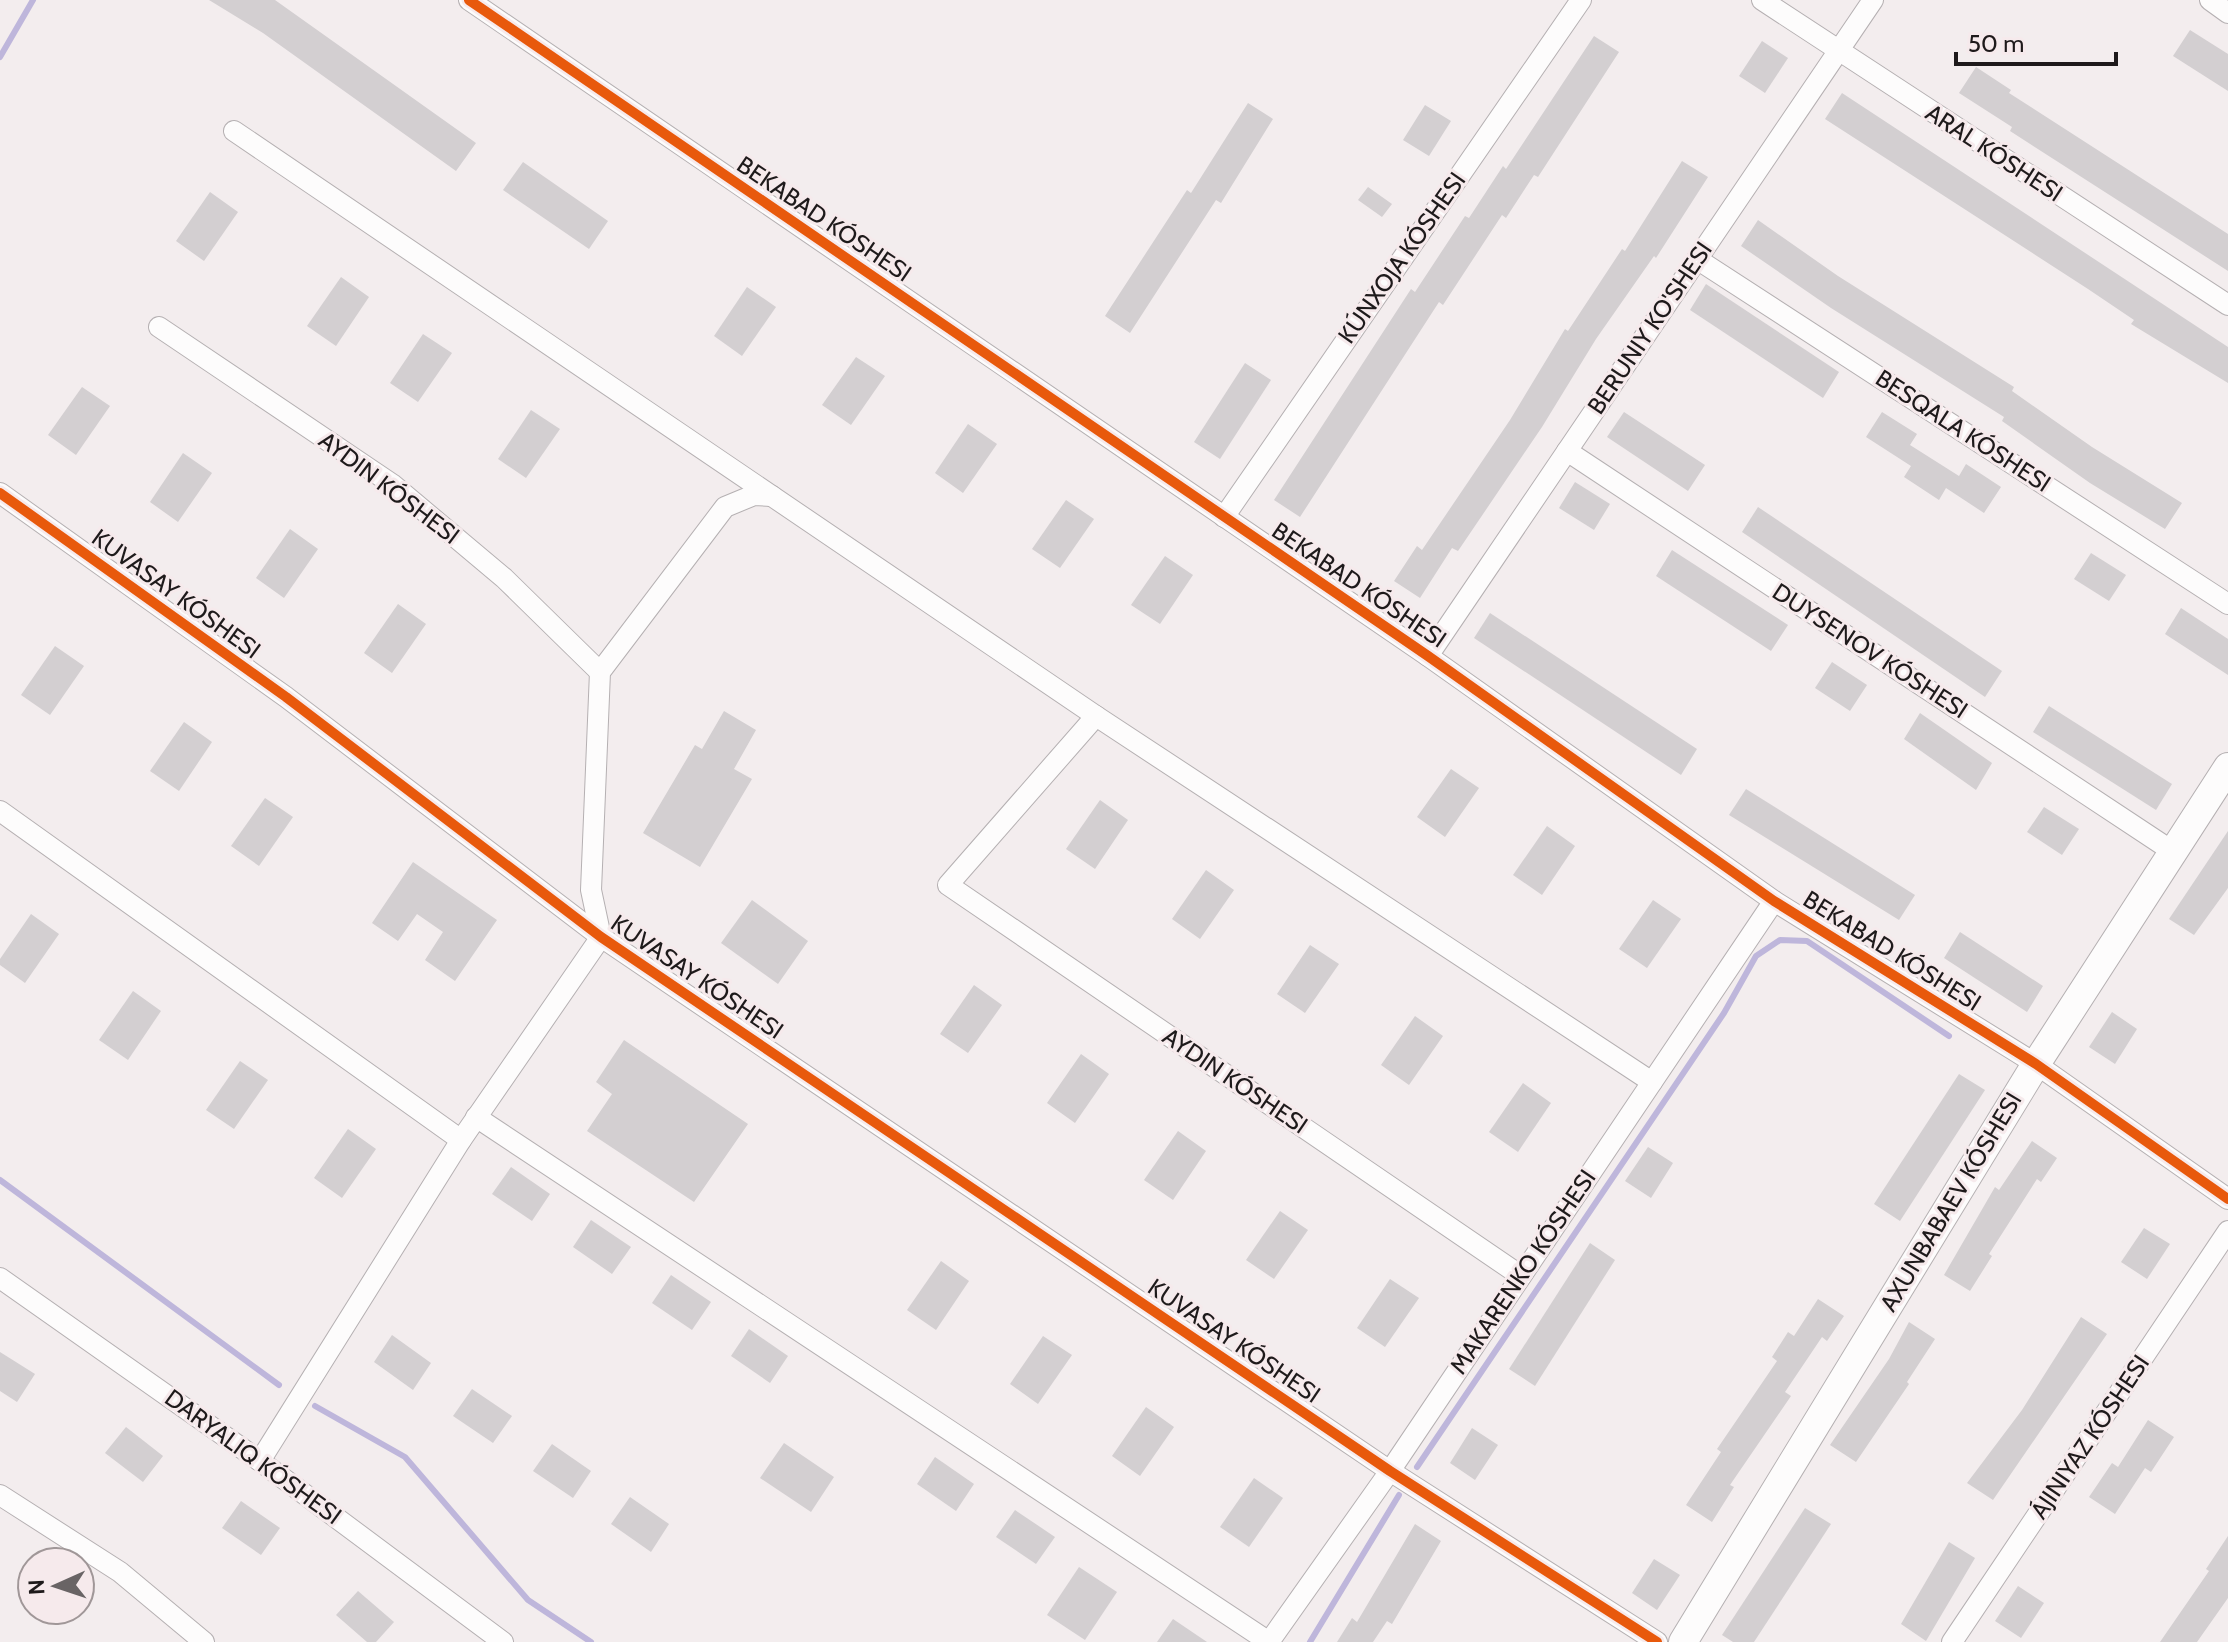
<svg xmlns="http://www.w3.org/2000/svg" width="2228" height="1642" font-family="Cabin,sans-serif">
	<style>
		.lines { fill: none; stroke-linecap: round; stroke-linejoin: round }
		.stream { stroke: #beb6db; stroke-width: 6 }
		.building { fill: #d3cfd1 }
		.street-casing { stroke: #b5b0b2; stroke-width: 22 }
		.secondary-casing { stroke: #b5b0b2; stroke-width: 30 }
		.street { stroke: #fdfcfc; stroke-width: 20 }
		.secondary { stroke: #fdfcfc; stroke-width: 28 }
		.cycleway-casing { stroke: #f6eaec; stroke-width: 15 }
		.cycleway { stroke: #e8590c; stroke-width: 10 }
		.labels { text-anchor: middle; stroke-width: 6; stroke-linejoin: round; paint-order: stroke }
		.street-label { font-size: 24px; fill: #1e1a1b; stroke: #f6eaec }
	</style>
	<rect width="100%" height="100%" fill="#f3edee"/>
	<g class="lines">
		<g class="stream">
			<path d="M0,57L33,0"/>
			<path d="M0,1180L279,1385"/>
			<path d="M315,1406L405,1457L528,1600L591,1642"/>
			<path d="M1417,1467L1724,1013L1756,956L1780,940L1807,941L1949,1036"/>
			<path d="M1310,1642L1399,1495"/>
		</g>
	</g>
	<g class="building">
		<path d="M209,0H275L476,143L456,171L263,33Z"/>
		<path d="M2190,30L2228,54V91L2173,56Z"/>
		<path d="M1594,36L1619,52L1538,177L1534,175L1506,218L1502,215L1443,305L1439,302L1300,517L1274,500L1411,289L1415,292L1465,216L1469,218L1503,166L1506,169Z"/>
		<path d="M1762,41L1788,58L1765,93L1739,76Z"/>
		<path d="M1976,67L2011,90L2009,93L2228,234V271L2010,131L2012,127L1959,93Z"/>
		<path d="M1842,93L2228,347V383L2131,324L2134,320L2088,289L1825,119Z"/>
		<path d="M1248,103L1273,119L1221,203L1216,200L1130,333L1105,316L1187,190L1191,193Z"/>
		<path d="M1425,105L1451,121L1429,156L1403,140Z"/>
		<path d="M1682,161L1708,177L1656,258L1654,256L1596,339L1542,427L1458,551L1452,548L1420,598L1394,581L1417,546L1422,550L1510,420L1565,329L1568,331L1622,249L1625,251Z"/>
		<path d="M523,162L608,221L589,249L503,190Z"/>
		<path d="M1368,187L1392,204L1382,217L1358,200Z"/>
		<path d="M210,192L238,212L204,261L176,241Z"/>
		<path d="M1758,220L1838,276L2014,387L2012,391L2092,447L2182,503L2165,529L2090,483L2002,421L2004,417L1831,308L1741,246Z"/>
		<path d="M341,277L369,297L336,346L307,326Z"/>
		<path d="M1706,284L1839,372L1823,398L1690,310Z"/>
		<path d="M747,287L776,307L742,356L714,336Z"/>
		<path d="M423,334L452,353L418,402L390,383Z"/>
		<path d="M856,357L885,376L851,425L822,405Z"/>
		<path d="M1245,363L1271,380L1220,459L1194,442Z"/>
		<path d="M82,387L110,406L76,455L48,435Z"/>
		<path d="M531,410L560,429L526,478L498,459Z"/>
		<path d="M1624,412L1705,465L1688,491L1607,437Z"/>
		<path d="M1882,412L1917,434L1910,445L1959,476L1966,464L2001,487L1984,513L1946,488L1939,500L1904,477L1911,466L1866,437Z"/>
		<path d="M968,424L997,444L963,493L935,473Z"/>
		<path d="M183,453L212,473L178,522L150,502Z"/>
		<path d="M1575,482L1610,504L1594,530L1559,508Z"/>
		<path d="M1066,500L1094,519L1060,568L1032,549Z"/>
		<path d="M1758,507L2002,671L1985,697L1742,532Z"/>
		<path d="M290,529L318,549L284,598L256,578Z"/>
		<path d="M1672,550L1788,625L1771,651L1656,576Z"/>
		<path d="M2091,553L2126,575L2109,601L2074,579Z"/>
		<path d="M1165,556L1193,575L1160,624L1131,605Z"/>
		<path d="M398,604L426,624L392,673L364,653Z"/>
		<path d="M2181,608L2228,639V675L2165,634Z"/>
		<path d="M1490,613L1697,749L1681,775L1474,638Z"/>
		<path d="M55,646L84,666L50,715L21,695Z"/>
		<path d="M1832,662L1867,685L1850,711L1815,688Z"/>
		<path d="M2049,706L2172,784L2156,810L2033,732Z"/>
		<path d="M724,711L756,730L734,769L752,779L700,867L643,833L695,745L702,749Z"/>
		<path d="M1920,713L1992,763L1976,790L1904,739Z"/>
		<path d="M184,722L212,742L179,791L150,771Z"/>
		<path d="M1451,769L1479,788L1445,837L1417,817Z"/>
		<path d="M1746,789L1915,895L1899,920L1729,815Z"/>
		<path d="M265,798L293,817L259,866L231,846Z"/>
		<path d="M1100,800L1128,820L1095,869L1066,849Z"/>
		<path d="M2044,807L2079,829L2062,855L2027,832Z"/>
		<path d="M1547,826L1575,846L1542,895L1513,875Z"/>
		<path d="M2228,831V888L2194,935L2169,919Z"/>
		<path d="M413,862L497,920L455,981L425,960L443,932L417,914L398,941L372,923Z"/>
		<path d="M1206,870L1234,890L1200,939L1172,919Z"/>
		<path d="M752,900L808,941L778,984L721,943Z"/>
		<path d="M1653,900L1681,919L1647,968L1619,949Z"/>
		<path d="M31,914L59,934L25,983L0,965V959Z"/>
		<path d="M1960,932L2043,986L2027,1012L1944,958Z"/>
		<path d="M1310,945L1339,964L1305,1013L1277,994Z"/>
		<path d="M974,985L1002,1005L968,1053L940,1034Z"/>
		<path d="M133,991L161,1011L128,1060L99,1040Z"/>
		<path d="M2112,1012L2137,1029L2115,1064L2089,1047Z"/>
		<path d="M1415,1016L1443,1036L1409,1085L1381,1065Z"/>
		<path d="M624,1040L748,1124L694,1202L587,1131L612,1094L596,1082Z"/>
		<path d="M1081,1054L1109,1074L1075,1123L1047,1103Z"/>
		<path d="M240,1061L268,1080L234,1129L206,1110Z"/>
		<path d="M1959,1074L1985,1090L1900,1221L1874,1204Z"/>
		<path d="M1523,1083L1551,1103L1518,1152L1489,1132Z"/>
		<path d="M348,1129L376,1149L342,1198L314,1178Z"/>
		<path d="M1178,1131L1206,1151L1173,1200L1144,1180Z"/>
		<path d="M2032,1141L2057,1158L2041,1182L2037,1179L1989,1254L1992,1256L1970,1291L1944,1275L1995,1187L1999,1190Z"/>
		<path d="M1648,1147L1673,1163L1651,1198L1625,1181Z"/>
		<path d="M511,1167L550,1194L532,1221L492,1194Z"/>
		<path d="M1280,1211L1308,1230L1274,1279L1246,1260Z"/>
		<path d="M591,1220L631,1247L612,1274L573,1247Z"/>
		<path d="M2144,1228L2170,1244L2147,1279L2121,1262Z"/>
		<path d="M1590,1243L1615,1260L1535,1386L1509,1369Z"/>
		<path d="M941,1261L969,1281L936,1330L907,1310Z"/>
		<path d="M671,1275L711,1302L692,1330L652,1303Z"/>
		<path d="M1390,1279L1419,1298L1385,1347L1357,1328Z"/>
		<path d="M1818,1299L1844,1316L1827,1341L1822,1337L1785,1392L1791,1396L1730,1485L1734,1487L1712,1522L1686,1505L1721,1452L1717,1449L1777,1361L1772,1357L1788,1332L1794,1336Z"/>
		<path d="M2081,1317L2107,1334L1993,1500L1967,1483L2022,1410Z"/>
		<path d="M1909,1322L1935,1339L1907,1382L1909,1384L1856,1462L1830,1445L1889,1359Z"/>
		<path d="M749,1329L788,1356L770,1383L731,1356Z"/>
		<path d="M392,1335L431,1363L413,1390L374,1362Z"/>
		<path d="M1043,1336L1072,1355L1038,1404L1010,1384Z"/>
		<path d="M0,1352L35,1374L17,1402L0,1391Z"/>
		<path d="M472,1389L512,1416L493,1443L453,1416Z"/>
		<path d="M1146,1407L1174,1427L1140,1476L1112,1456Z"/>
		<path d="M2148,1420L2174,1437L2151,1472L2145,1468L2115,1514L2089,1497L2112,1463L2118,1467Z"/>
		<path d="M126,1427L163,1456L143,1482L105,1453Z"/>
		<path d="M1472,1428L1498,1445L1475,1480L1450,1463Z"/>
		<path d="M784,1443L834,1477L811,1512L760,1478Z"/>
		<path d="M552,1444L591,1471L573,1498L533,1471Z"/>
		<path d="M935,1457L974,1484L956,1511L917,1484Z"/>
		<path d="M1254,1478L1283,1498L1249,1547L1220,1527Z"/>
		<path d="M630,1497L669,1524L651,1552L611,1524Z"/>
		<path d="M241,1501L280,1528L261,1555L222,1528Z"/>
		<path d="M1805,1508L1831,1524L1754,1642H1733L1722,1635Z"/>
		<path d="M1015,1510L1055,1537L1036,1564L996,1537Z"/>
		<path d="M1415,1524L1441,1541L1392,1624L1387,1621L1373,1642H1337L1352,1618L1357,1622Z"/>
		<path d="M2228,1536V1598L2197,1642H2160L2209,1571L2206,1569Z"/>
		<path d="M1949,1542L1975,1558L1926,1641L1901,1624Z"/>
		<path d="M1654,1559L1680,1575L1657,1610L1632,1593Z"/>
		<path d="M1079,1567L1117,1592L1085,1640L1047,1615Z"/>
		<path d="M2018,1586L2044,1603L2021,1638L1995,1621Z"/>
		<path d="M358,1591L394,1622L376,1642H367L336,1615Z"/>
		<path d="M1173,1619L1207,1642H1157Z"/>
	</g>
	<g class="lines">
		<defs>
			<g id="street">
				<path d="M469,0L1428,656L1774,901L2036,1064L2228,1199"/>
				<path d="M1762,0L2228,305"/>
				<path d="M2210,0L2228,13"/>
				<path d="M234,131L1096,716L1652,1082"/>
				<path d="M1697,259L2228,604"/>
				<path d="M159,327L392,484L504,578L600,672"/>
				<path d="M1567,451L2172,851"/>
				<path d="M0,493L286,697L601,937L1390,1471L1657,1642"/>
				<path d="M1224,517L1581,0"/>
				<path d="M1428,656L1873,0"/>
				<path d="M1096,716L948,885L1521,1276"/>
				<path d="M0,811L461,1140"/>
				<path d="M476,1117L1269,1642"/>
				<path d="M0,1278L260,1461L503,1642"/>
				<path d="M260,1461L461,1140L601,937L591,890L600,672L725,507L754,495L772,496"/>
				<path d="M0,1495L120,1572L204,1642"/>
				<path d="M1269,1642L1390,1471L1774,901"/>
				<path d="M1952,1642L2228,1231"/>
			</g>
			<path id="secondary" d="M1683,1642L2036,1064L2228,767"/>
		</defs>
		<use href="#street" class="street-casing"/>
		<use href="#secondary" class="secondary-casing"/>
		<use href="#street" class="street"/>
		<use href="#secondary" class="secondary"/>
		<defs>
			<g id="cycleway">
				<path d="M469,0L1428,656L1774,901L2036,1064L2228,1199"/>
				<path d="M0,493L286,697L601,937L1390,1471L1657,1642"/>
			</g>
		</defs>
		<use href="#cycleway" class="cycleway-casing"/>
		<use href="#cycleway" class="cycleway"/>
	</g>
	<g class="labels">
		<g class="street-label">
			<text transform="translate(1994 153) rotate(33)" y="8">ARAL KÓSHESI</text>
			<text transform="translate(824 219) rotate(34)" y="8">BEKABAD KÓSHESI</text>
			<text transform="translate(1402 258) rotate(-55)" y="8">KÚNXOJA KÓSHESI</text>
			<text transform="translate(1650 328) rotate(-56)" y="8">BERUNIY KO'SHESI</text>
			<text transform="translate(1963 431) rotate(33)" y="8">BESQALA KÓSHESI</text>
			<text transform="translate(389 488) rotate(37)" y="8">AYDIN KÓSHESI</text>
			<text transform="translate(1359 585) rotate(34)" y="8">BEKABAD KÓSHESI</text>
			<text transform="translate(176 594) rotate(36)" y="8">KUVASAY KÓSHESI</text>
			<text transform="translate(1870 651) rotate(33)" y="8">DUYSENOV KÓSHESI</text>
			<text transform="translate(1892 951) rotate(32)" y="8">BEKABAD KÓSHESI</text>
			<text transform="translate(697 977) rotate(34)" y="8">KUVASAY KÓSHESI</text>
			<text transform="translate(1235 1081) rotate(34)" y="8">AYDIN KÓSHESI</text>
			<text transform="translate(1951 1202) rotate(-59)" y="8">AXUNBABAEV KÓSHESI</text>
			<text transform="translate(1523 1272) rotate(-56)" y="8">MAKARENKO KÓSHESI</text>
			<text transform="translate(1234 1341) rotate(34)" y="8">KUVASAY KÓSHESI</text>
			<text transform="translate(2090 1437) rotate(-56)" y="8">ÁJINIYAZ KÓSHESI</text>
			<text transform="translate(253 1457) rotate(36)" y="8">DARYALIQ KÓSHESI</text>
		</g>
	</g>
	<g transform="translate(56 1586) rotate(267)"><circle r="38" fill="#f6eaec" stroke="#a09798" stroke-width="2"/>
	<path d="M0-6L14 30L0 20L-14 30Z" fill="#696465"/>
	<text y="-12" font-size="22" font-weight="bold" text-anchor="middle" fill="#1e1a1b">N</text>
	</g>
	<path d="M1956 52v12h160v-12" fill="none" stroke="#1e1a1b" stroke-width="4"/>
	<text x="1968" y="52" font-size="24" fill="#1e1a1b" stroke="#f6eaec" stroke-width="6" paint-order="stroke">50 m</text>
</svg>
